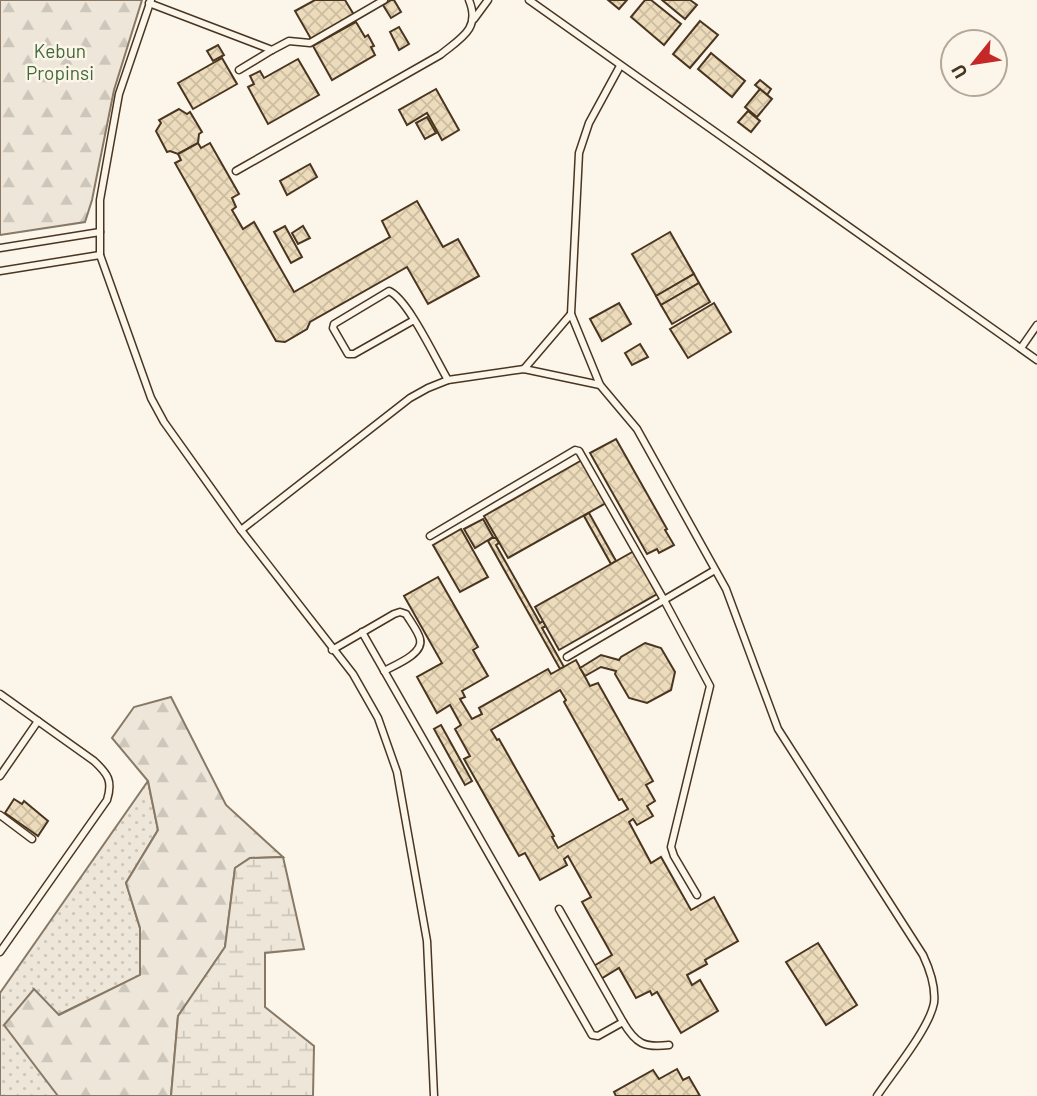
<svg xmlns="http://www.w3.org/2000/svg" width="1037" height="1096" font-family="Barlow,sans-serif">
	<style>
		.grass { fill: url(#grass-dots); stroke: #887966; stroke-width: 2 }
		.forest { fill: url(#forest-firs); stroke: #887966; stroke-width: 2 }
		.wetland { fill: url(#wetland-marsh); stroke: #887966; stroke-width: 2 }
		.building { fill: url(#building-cross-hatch); stroke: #4a3520; stroke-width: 2; fill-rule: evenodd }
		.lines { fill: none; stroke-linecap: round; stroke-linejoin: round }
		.service-casing { stroke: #4a3520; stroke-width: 9 }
		.service { stroke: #fbf6e9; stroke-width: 6 }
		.labels { text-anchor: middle; stroke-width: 5; stroke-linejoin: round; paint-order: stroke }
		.park-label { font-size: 19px; fill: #436837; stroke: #fbf6e9 }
	</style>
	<defs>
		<pattern id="grass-dots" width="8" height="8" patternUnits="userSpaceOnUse" patternTransform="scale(1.75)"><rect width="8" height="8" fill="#ede6d9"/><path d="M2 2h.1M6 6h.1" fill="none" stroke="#cdc6ba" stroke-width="1.8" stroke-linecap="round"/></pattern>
		<pattern id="forest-firs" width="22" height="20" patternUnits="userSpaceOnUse" patternTransform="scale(1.75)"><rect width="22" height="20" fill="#ede6d9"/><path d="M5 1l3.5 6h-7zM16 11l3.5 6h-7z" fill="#cdc6ba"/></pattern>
		<pattern id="wetland-marsh" width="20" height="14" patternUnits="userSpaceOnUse" patternTransform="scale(1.75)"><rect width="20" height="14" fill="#ede6d9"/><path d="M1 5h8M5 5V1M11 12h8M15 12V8" fill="none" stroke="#cdc6ba"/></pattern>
		<pattern id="building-cross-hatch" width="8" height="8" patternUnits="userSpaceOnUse" patternTransform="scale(1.75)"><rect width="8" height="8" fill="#ecdcbc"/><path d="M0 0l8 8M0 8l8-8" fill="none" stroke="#ccbda1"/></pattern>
	</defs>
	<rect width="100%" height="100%" fill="#fbf6e9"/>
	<path class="grass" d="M148,781L158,830L126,883L140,928L141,975L58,1015L34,990L58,1096H0V993Z"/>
	<g class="forest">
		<path d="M0,0H142L114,90L92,200L85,222L0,235Z"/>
		<path d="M171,697L226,805L283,857L250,858L235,868L225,947L178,1016L171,1096H58L4,1025L34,989L59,1015L140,975V928L126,883L158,830L148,781L112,738L134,707Z"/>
	</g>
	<path class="wetland" d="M283,857L304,949L265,953V1007L314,1046L313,1096H171L178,1016L225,947L235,868L250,858Z"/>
	<g class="building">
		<path d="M315,0H345L354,15L311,39L295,11Z"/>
		<path d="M391,0H394L401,12L391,18L383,5Z"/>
		<path d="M608,0H627L619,9Z"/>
		<path d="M645,0H651L681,24L664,45L631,17Z"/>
		<path d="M662,0H690L697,5L685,19Z"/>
		<path d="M700,21L718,35L690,68L673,54Z"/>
		<path d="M356,22L365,37L368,35L374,46L371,47L375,55L332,80L313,46Z"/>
		<path d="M399,27L409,44L399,50L390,32Z"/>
		<path d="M218,45L224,55L213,61L207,51Z"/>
		<path d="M711,53L745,81L732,97L698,69Z"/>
		<path d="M222,58L237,84L193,109L178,83Z"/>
		<path d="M298,59L319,95L268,124L248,87L254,84L250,76L260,71L264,78Z"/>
		<path d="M760,80L771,89L767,95L755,85Z"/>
		<path d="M436,89L459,130L442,140L427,113L407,125L399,110Z"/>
		<path d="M760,89L772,99L757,117L745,107Z"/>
		<path d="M179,109L187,114L190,112L202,132L199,134L198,143L178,154L170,151L167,152L156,131L161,123L159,120Z"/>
		<path d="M748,111L760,121L751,132L738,122Z"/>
		<path d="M427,117L436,133L425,139L416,123Z"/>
		<path d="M198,143L201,148L210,143L239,194L232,198L236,207L232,210L243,229L254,222L294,292L390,237L382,221L417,201L443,247L458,239L479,276L428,304L407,267L310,322L307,329L285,342L276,341L175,163L181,160L178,154Z"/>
		<path d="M310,164L317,177L287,195L280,181Z"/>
		<path d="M285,226L302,257L291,263L274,232Z"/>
		<path d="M303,226L310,238L298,244L292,233Z"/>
		<path d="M670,232L694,274L656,296L632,254Z"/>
		<path d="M694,274L699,283L661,305L656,296Z"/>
		<path d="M699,283L710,302L672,324L661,305Z"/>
		<path d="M619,303L631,324L602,341L590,319Z"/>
		<path d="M714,303L731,332L688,358L670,329Z"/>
		<path d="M640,344L648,357L632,365L625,353Z"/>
		<path d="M616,439L667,529L665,530L674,545L659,553L657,549L647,554L590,453Z"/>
		<path d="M582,460L606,503L508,558L484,516Z"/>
		<path d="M589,513L616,561L611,564L584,516Z"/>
		<path d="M483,519L493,537L475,548L464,529Z"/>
		<path d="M461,529L488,577L460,592L433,545Z"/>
		<path d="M492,538H496L499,543L496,545L540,623L543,621L546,626L542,628L564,667L560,669L488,541Z"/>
		<path d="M634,551L657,594L559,650L535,607Z"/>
		<path d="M438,577L478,647L473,650L488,676L462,691L465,697L460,699L472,719L482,714L479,708L548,669L551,674L576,660L590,686L598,683L653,781L646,785L655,801L647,806L653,816L637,825L633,819L629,822L651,863L661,857L691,910L714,897L738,941L705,960L707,964L687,975L692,985L700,980L718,1011L681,1033L657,992L652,995L650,991L636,998L619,968L599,980L592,967L612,955L582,902L591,897L568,856L564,859L567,865L540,880L525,853L519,856L464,759L470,756L455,729L461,725L450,705L437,713L417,677L442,663L404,596ZM560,690L566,700L564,702L619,800L622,799L628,809L558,848L552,837L554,836L499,739L497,740L491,730Z"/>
		<path d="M645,643L661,648L675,672L671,690L647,703L629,698L615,674L616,671L601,667L585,676L580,668L601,655L619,660L621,657Z"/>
		<path d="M441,725L472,781L465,785L434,729Z"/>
		<path d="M14,799L22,804L24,801L48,821L38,836L5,813Z"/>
		<path d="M818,943L857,1005L826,1025L786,962Z"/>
		<path d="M677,1069L683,1080L689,1077L700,1096H616L614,1092L653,1070L659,1079Z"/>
	</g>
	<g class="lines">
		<defs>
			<g id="service">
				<path d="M151,0L119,94L100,200V255L151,398L164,422L241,530L353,674L378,718L397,772L427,941L434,1096"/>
				<path d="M529,0L1037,360"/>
				<path d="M149,3L272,50L289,41L310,43L384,0"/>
				<path d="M474,19L488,0"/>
				<path d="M620,66L589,123L579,153L571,314L600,385L637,429L726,589L778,729L923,955C930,970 936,986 934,1003C929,1029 893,1072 877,1096"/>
				<path d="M239,70L272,50"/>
				<path d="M236,171L440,55C461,38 481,29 469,0"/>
				<path d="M0,248L100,232"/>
				<path d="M0,271L100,255"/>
				<path d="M414,320L354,354H348L333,328L334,324L389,291C408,299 436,360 448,380"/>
				<path d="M1021,348L1037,325"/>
				<path d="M524,369L571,314"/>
				<path d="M241,530L410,398L428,388L448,380L524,369L600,385"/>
				<path d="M430,536L575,450L579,451L664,600L710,686L671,847L674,856L697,895"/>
				<path d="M362,632L592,1035L598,1036L623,1022C636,1044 644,1048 669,1045"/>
				<path d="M332,650L394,614L400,612L406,614C410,621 418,631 420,639C424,654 395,665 384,671"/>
				<path d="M567,657L715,570"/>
				<path d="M0,694L94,761C108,774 113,781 107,800L0,952"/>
				<path d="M0,776L38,721"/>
				<path d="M0,815L32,839"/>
				<path d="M559,909L623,1022"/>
			</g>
		</defs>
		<use href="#service" class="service-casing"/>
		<use href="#service" class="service"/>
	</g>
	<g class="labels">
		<g class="park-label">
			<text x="60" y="58">Kebun<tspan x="60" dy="22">Propinsi</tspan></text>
		</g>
	</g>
	<g transform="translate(974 63) rotate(240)"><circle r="33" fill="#fbf6e9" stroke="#b4a999" stroke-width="2"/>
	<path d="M0-5L12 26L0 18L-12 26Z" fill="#c62828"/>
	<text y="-10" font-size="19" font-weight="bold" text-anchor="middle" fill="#4a3520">U</text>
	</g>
</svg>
